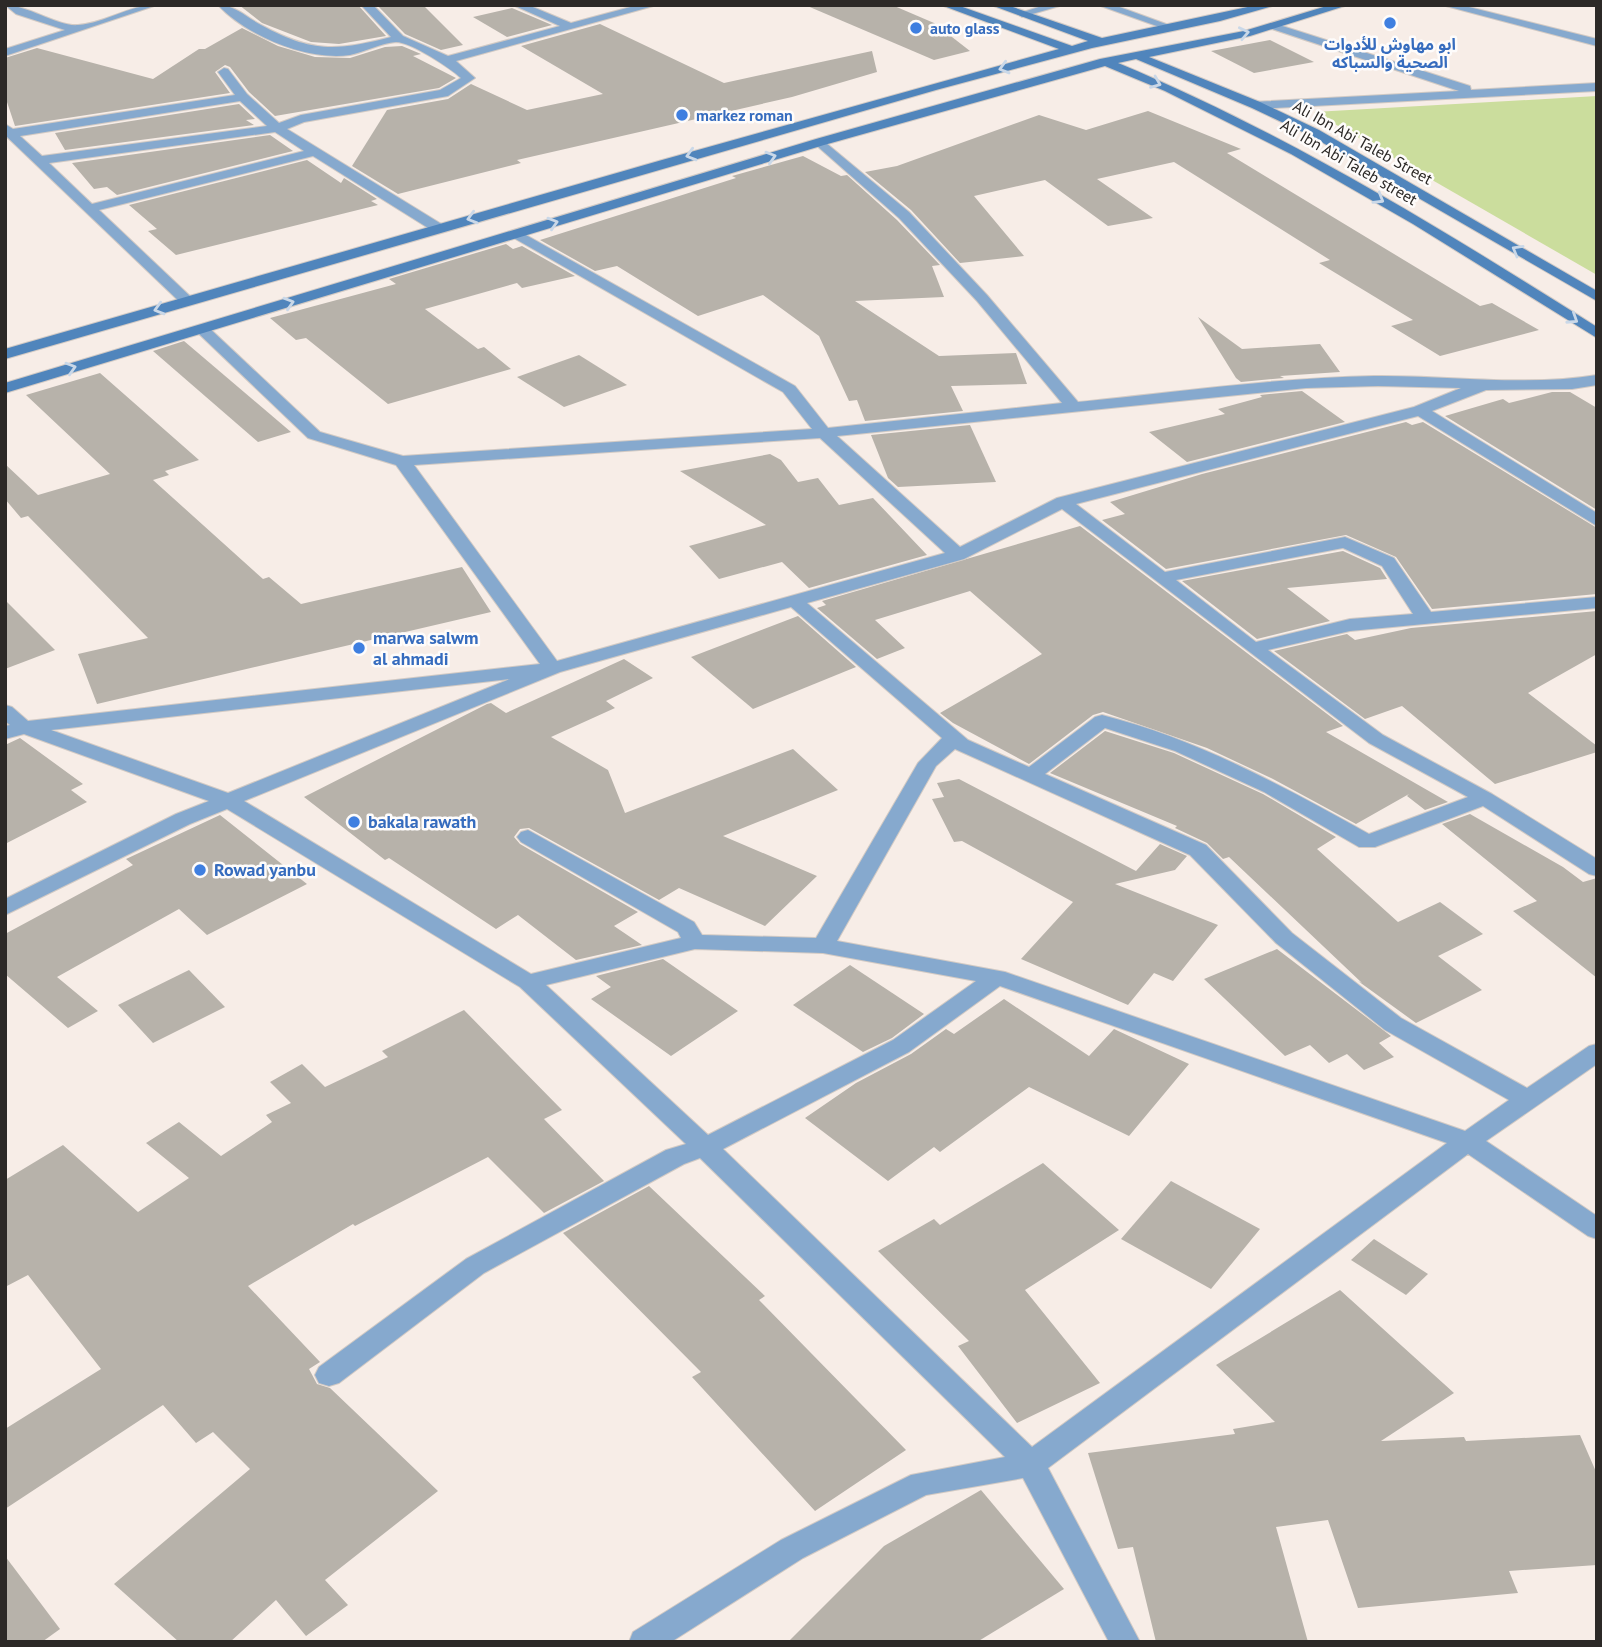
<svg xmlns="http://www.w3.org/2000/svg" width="1602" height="1647" font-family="'PT Sans','Noto Sans Arabic',sans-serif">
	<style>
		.green { fill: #cbdd9d }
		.building { fill: #b7b2aa }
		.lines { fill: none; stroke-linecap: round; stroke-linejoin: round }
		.lane-casing { stroke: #d2cac4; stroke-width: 2 }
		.street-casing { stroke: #d2cac4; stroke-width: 2 }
		.secondary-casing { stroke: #d2cac4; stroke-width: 2 }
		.lane { fill: #86a9ce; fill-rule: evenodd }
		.street { fill: #86a9ce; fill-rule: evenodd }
		.secondary { fill: #5085bc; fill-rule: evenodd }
		.oneway { stroke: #cad8e8 }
		.shop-dot { fill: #3f7fe0; stroke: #fefcfb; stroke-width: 2.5 }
		.labels { text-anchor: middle; stroke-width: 5; stroke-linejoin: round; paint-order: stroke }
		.far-shop-label { font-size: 16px; font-weight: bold; fill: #366cbe; stroke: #fefcfb; text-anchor: start }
		.far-street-label { font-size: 16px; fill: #2c2927; stroke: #fefcfb }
		.shop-label { font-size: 18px; font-weight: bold; fill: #366cbe; stroke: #fefcfb; text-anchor: start }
	</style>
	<rect width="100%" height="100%" fill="#f7ede7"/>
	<path class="green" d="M1597,96V275L1314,112Z"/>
	<g class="building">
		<path d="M239,5H358L386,36L339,44L311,42L262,23Z"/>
		<path d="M377,5H423L463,45L441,50L405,34Z"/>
		<path d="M805,5H892L934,23L970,51L934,60Z"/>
		<path d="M512,8L552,25L507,37L473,17Z"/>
		<path d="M600,24L724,83L872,51L877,72L792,97L517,160L521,163L398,194L352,166L387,110L448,99L471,84L527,110L603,94L521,46Z"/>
		<path d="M242,28L278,46L315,57L350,58L385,47L402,46L421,54L413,56L456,78L439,88L275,116L249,92L230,67L225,65L215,72L230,93L15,126L5,96V58L37,48L153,79L199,49H205Z"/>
		<path d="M1270,40L1314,62L1254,73L1211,51Z"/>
		<path d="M239,104L255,119L246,120L254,125L65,150L55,133Z"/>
		<path d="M1148,111L1241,149L1227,153L1480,306L1492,303L1539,330L1440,356L1391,326L1413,320L1319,263L1330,260L1174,162L1097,179L1153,218L1108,226L1045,180L974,196L1024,256L960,263L911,210L865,172L897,166L1039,115L1086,130Z"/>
		<path d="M270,135L293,151L117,195L107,187L94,189L72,163Z"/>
		<path d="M803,156L841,176L847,175L897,220L940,265L932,266L944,297L855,301L939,356L1016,353L1027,384L951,386L963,411L865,421L857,400L849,401L819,336L763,295L698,316L617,266L595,271L540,240L736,178L732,176Z"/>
		<path d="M307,160L341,183L344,178L377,199L371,201L378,205L176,255L148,231L157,229L129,205Z"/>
		<path d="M506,244L513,249L522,246L575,276L522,288L517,283L425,309L478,349L484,347L511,369L388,404L306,338L296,340L270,318L396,284L389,279Z"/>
		<path d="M1198,317L1242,349L1320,344L1340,372L1280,376L1284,378L1241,382L1236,378Z"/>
		<path d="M184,341L291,432L258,442L153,351Z"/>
		<path d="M579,355L627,385L564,407L517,377Z"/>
		<path d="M100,373L199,460L165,471L169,475L153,480L263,579L269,577L301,604L462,567L491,612L97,704L78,654L148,638L28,516L21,518L5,499V464L38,495L110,474L26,395Z"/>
		<path d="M1302,391L1345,422L1187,462L1149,432L1225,414L1218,409L1262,397L1260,395Z"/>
		<path d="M1552,392H1570L1597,408V510L1445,416L1503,399L1509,403Z"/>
		<path d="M1406,422L1412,425L1423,422L1597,528V594L1432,609L1396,557L1346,535L1166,569L1102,520L1125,514L1110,502L1202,474Z"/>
		<path d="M970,425L996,482L898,487L888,478L871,435Z"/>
		<path d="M770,454L781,460L798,482L818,478L839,505L873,498L927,555L809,588L782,562L719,579L689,546L766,525L680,471Z"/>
		<path d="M1080,526L1343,726L1326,732L1448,802L1425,810L1407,796L1409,794L1356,824L1273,779L1207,748L1103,712L1093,715L1029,764L953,723L940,713L1042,654L970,591L875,620L905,648L877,659L817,608L826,605L822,601Z"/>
		<path d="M1343,551L1380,568L1387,579L1287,588L1330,621L1257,639L1182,581Z"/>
		<path d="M5,600L55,650L5,669Z"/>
		<path d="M1597,611V654L1528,693L1597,746V752L1495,784L1402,706L1365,719L1274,651L1347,634L1355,640L1411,628Z"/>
		<path d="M798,616L856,667L753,709L691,657Z"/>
		<path d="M624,659L653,678L606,701L615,708L551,737L608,770L625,813L793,749L838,790L723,836L817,876L765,926L679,888L659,900L529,828L520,829L514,837L520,844L638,912L614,926L642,945L576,960L518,915L496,929L389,858L385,860L304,797L487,704L491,703L506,713Z"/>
		<path d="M1105,731L1174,753L1263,794L1336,837L1317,849L1398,922L1440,902L1483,934L1438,956L1482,990L1416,1023L1358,981L1362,983L1229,857L1223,859L1207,843L1175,828L1177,826L1050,773Z"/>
		<path d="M20,738L83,784L71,790L87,802L5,844V745Z"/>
		<path d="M959,779L1136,871L1160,844L1187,856L1175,870L1115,884L1218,925L1173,981L1154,973L1128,1005L1021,959L1073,902L962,841L954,842L932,799L944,797L937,783Z"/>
		<path d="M1470,814L1563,867L1583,882L1597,878V978L1513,911L1537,901L1442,824Z"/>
		<path d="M220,815L307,884L207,935L179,909L57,977L98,1011L68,1028L5,974V934L133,865L126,859Z"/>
		<path d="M1277,949L1391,1036L1379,1043L1394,1057L1364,1070L1347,1054L1329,1063L1310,1045L1285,1056L1204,979Z"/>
		<path d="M663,959L738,1011L671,1056L591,999L611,987L596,976Z"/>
		<path d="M850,965L924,1014L892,1038L863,1052L793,1005Z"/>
		<path d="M189,970L225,1007L153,1043L118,1005Z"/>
		<path d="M1004,999L1089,1056L1114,1029L1189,1064L1129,1136L1029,1087L940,1152L934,1147L888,1181L805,1118L856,1083L911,1054L946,1029L954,1034Z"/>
		<path d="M464,1010L562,1110L544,1119L604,1181L544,1213L488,1157L355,1226L353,1224L248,1286L320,1362L309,1369L317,1384L330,1388L438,1491L325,1580L348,1605L306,1636L276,1600L230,1642H179L114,1584L250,1469L213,1432L196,1443L163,1405L5,1509V1429L101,1369L28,1275L5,1287V1180L63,1145L138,1212L189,1178L146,1143L179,1122L221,1156L272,1122L266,1115L291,1103L270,1082L302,1064L325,1087L388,1057L382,1051Z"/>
		<path d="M1043,1163L1119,1230L1025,1290L1100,1383L1017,1423L958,1346L969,1341L878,1251L934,1219L940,1225Z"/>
		<path d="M1171,1181L1260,1229L1211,1289L1121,1239Z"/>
		<path d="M649,1186L765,1296L759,1300L906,1450L815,1511L692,1377L701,1372L563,1233Z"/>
		<path d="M1374,1239L1428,1274L1406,1295L1351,1260Z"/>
		<path d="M1340,1290L1454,1393L1381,1441L1464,1437L1466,1441L1580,1435L1597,1474V1565L1509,1571L1518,1593L1358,1608L1328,1520L1276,1527L1308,1642H1156L1133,1547L1118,1549L1088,1453L1235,1434L1233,1429L1275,1422L1216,1365Z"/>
		<path d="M981,1490L1064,1589L977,1642H788L884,1546Z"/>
		<path d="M5,1556L60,1629L42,1642H5Z"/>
	</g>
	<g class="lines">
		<defs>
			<g id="lane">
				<path d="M1045,5H1063L1022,17L1017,14Z"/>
				<path d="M1098,5H1114L1177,28L1168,30Z"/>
			</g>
			<g id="street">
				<path d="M5,5C27,5 59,27 78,25C106,23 128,5 157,5L5,56V49L65,30L16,14Z"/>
				<path d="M218,5C235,5 246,17 261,25C312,53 337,51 391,37L361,5H373L403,36L448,56L560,26L513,5H528L571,23L638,5H657L456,61L475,78L448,96L304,122L287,129L443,225V231H433L313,156L99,210L192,298L194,301L187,305L182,304L5,135V124L13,129L235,95L218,72L224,68L228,69L247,94L279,123L301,115L440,90L461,78C450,68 411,42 396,42C381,43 365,52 350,55C307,61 247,36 218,5ZM240,101L267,126L42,156L20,136ZM275,132L304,151L92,204L49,163Z"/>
				<path d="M1442,5H1461L1597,39V46Z"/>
				<path d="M1273,23L1470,86L1471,90L1597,83V91L1256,109L1250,105L1252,102L1459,91L1269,28L1267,26Z"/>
				<path d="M820,138L909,212L987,295L1078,402C1177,392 1275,378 1374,376C1449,375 1523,387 1597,375V385L1572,389L1486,390L1432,411L1597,513V526L1418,416L1076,504L1165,572L1345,537L1394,558L1431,612L1597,597V608L1350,631L1268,650L1383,735L1492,794L1597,859V876L1589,874L1483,806L1375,847H1359L1264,792L1175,751L1105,728L1045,774L1206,845L1292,933L1401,1018L1527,1088L1589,1046L1597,1044V1064L1486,1141L1597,1216V1239L1588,1236L1468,1154L1048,1468L1140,1642H1109L1023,1478L926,1495L803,1558L671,1642H629L633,1632L781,1540L911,1475L1005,1457L700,1158L684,1164L484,1273L339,1383L329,1386L319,1383L315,1375L319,1367L466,1259L666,1150L686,1144L520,987L227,809L190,824L5,915V899L176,814L209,801L24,734L5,739V726L10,725L5,721V705L12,707L28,721L540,664L396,465L308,438L197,332L195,329L197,326H207L320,432L403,456L812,429L783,392L512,237L510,234L517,230L795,386L828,428L1062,403L977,301L899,218L816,145L814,142ZM1378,386L1461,388L1414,407L1057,498L960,547L837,436L1306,388ZM820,438L945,553L557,661L414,465ZM1062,509L1369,743L1468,797L1369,834C1283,786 1197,739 1102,715L1095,717L1029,767L968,740L807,603L964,559ZM1343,548L1382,566L1413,614L1350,619L1256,642L1176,580ZM791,607L942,738L918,763L816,938L702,935L694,922L528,830L521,832L517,837L521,842L678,932L681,938L531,974L244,801L560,672ZM510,679L228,793L51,730ZM955,749L1190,855L1276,943L1385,1030L1509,1100L1465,1131L1005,972L837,941L936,766ZM695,949L823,953L976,981L893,1040L708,1135L546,985ZM1000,986L1447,1143L1032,1447L723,1149L909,1052Z"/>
			</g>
			<g id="secondary">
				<path d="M941,5H957L1072,46L1088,41L991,5H1007L1102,38L1257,5H1276L1220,21L1092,48L936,90L5,359V349L662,160L1059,49Z"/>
				<path d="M1330,5H1348L1250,36L1149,57L1260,102L1319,130L1597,291V301L1311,136L1252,108L1136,59L1118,63C1288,134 1442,229 1597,327V338L1413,224L1291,154L1165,91L1105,66L824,145L5,393V383L816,139L1100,59L1244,31Z"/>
			</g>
		</defs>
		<use href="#lane" class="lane-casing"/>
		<use href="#street" class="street-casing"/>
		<use href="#secondary" class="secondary-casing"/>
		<use href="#lane" class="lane"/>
		<use href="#street" class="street"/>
		<use href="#secondary" class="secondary"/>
	</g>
	<defs><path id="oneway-chevron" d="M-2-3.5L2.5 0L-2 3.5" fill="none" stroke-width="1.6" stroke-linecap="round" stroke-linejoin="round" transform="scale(1.75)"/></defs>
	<g class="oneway">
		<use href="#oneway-chevron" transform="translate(1244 33) rotate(-12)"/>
		<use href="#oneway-chevron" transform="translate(1004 68) rotate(164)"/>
		<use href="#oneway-chevron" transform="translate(1156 83) rotate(22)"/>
		<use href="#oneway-chevron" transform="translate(691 155) rotate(164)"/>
		<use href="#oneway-chevron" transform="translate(771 157) rotate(-17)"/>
		<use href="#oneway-chevron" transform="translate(1379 199) rotate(31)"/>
		<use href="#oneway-chevron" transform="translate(472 218) rotate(164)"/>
		<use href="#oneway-chevron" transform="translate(553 223) rotate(-17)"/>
		<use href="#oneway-chevron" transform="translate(1517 250) rotate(-150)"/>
		<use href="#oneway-chevron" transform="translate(289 303) rotate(-17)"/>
		<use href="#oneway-chevron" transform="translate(159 309) rotate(164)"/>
		<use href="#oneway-chevron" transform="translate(1573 319) rotate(33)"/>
		<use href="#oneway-chevron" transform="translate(71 368) rotate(-17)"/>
	</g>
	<g class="shop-dot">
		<circle cx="1390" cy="23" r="7"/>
		<circle cx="916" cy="28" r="7"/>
		<circle cx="682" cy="115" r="7"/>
		<circle cx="359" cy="648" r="7"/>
		<circle cx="354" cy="822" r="7"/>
		<circle cx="200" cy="870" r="7"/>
	</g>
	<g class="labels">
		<g class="far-shop-label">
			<text x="930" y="34">auto glass</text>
			<text x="1390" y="50" text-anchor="middle">ابو مهاوش للأدوات<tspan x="1390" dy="18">الصحية والسباكه</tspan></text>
			<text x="696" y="121">markez roman</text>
		</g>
		<g class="far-street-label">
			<text transform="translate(1363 142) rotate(29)" y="6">Ali Ibn Abi Taleb Street</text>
			<text transform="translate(1349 162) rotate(30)" y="6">Ali Ibn Abi Taleb street</text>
		</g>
		<g class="shop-label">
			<text x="373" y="644">marwa salwm<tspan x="373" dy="21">al ahmadi</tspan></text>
			<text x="368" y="828">bakala rawath</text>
			<text x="214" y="876">Rowad yanbu</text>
		</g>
	</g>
	<rect width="1602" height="1647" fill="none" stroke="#2c2927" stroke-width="14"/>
</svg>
